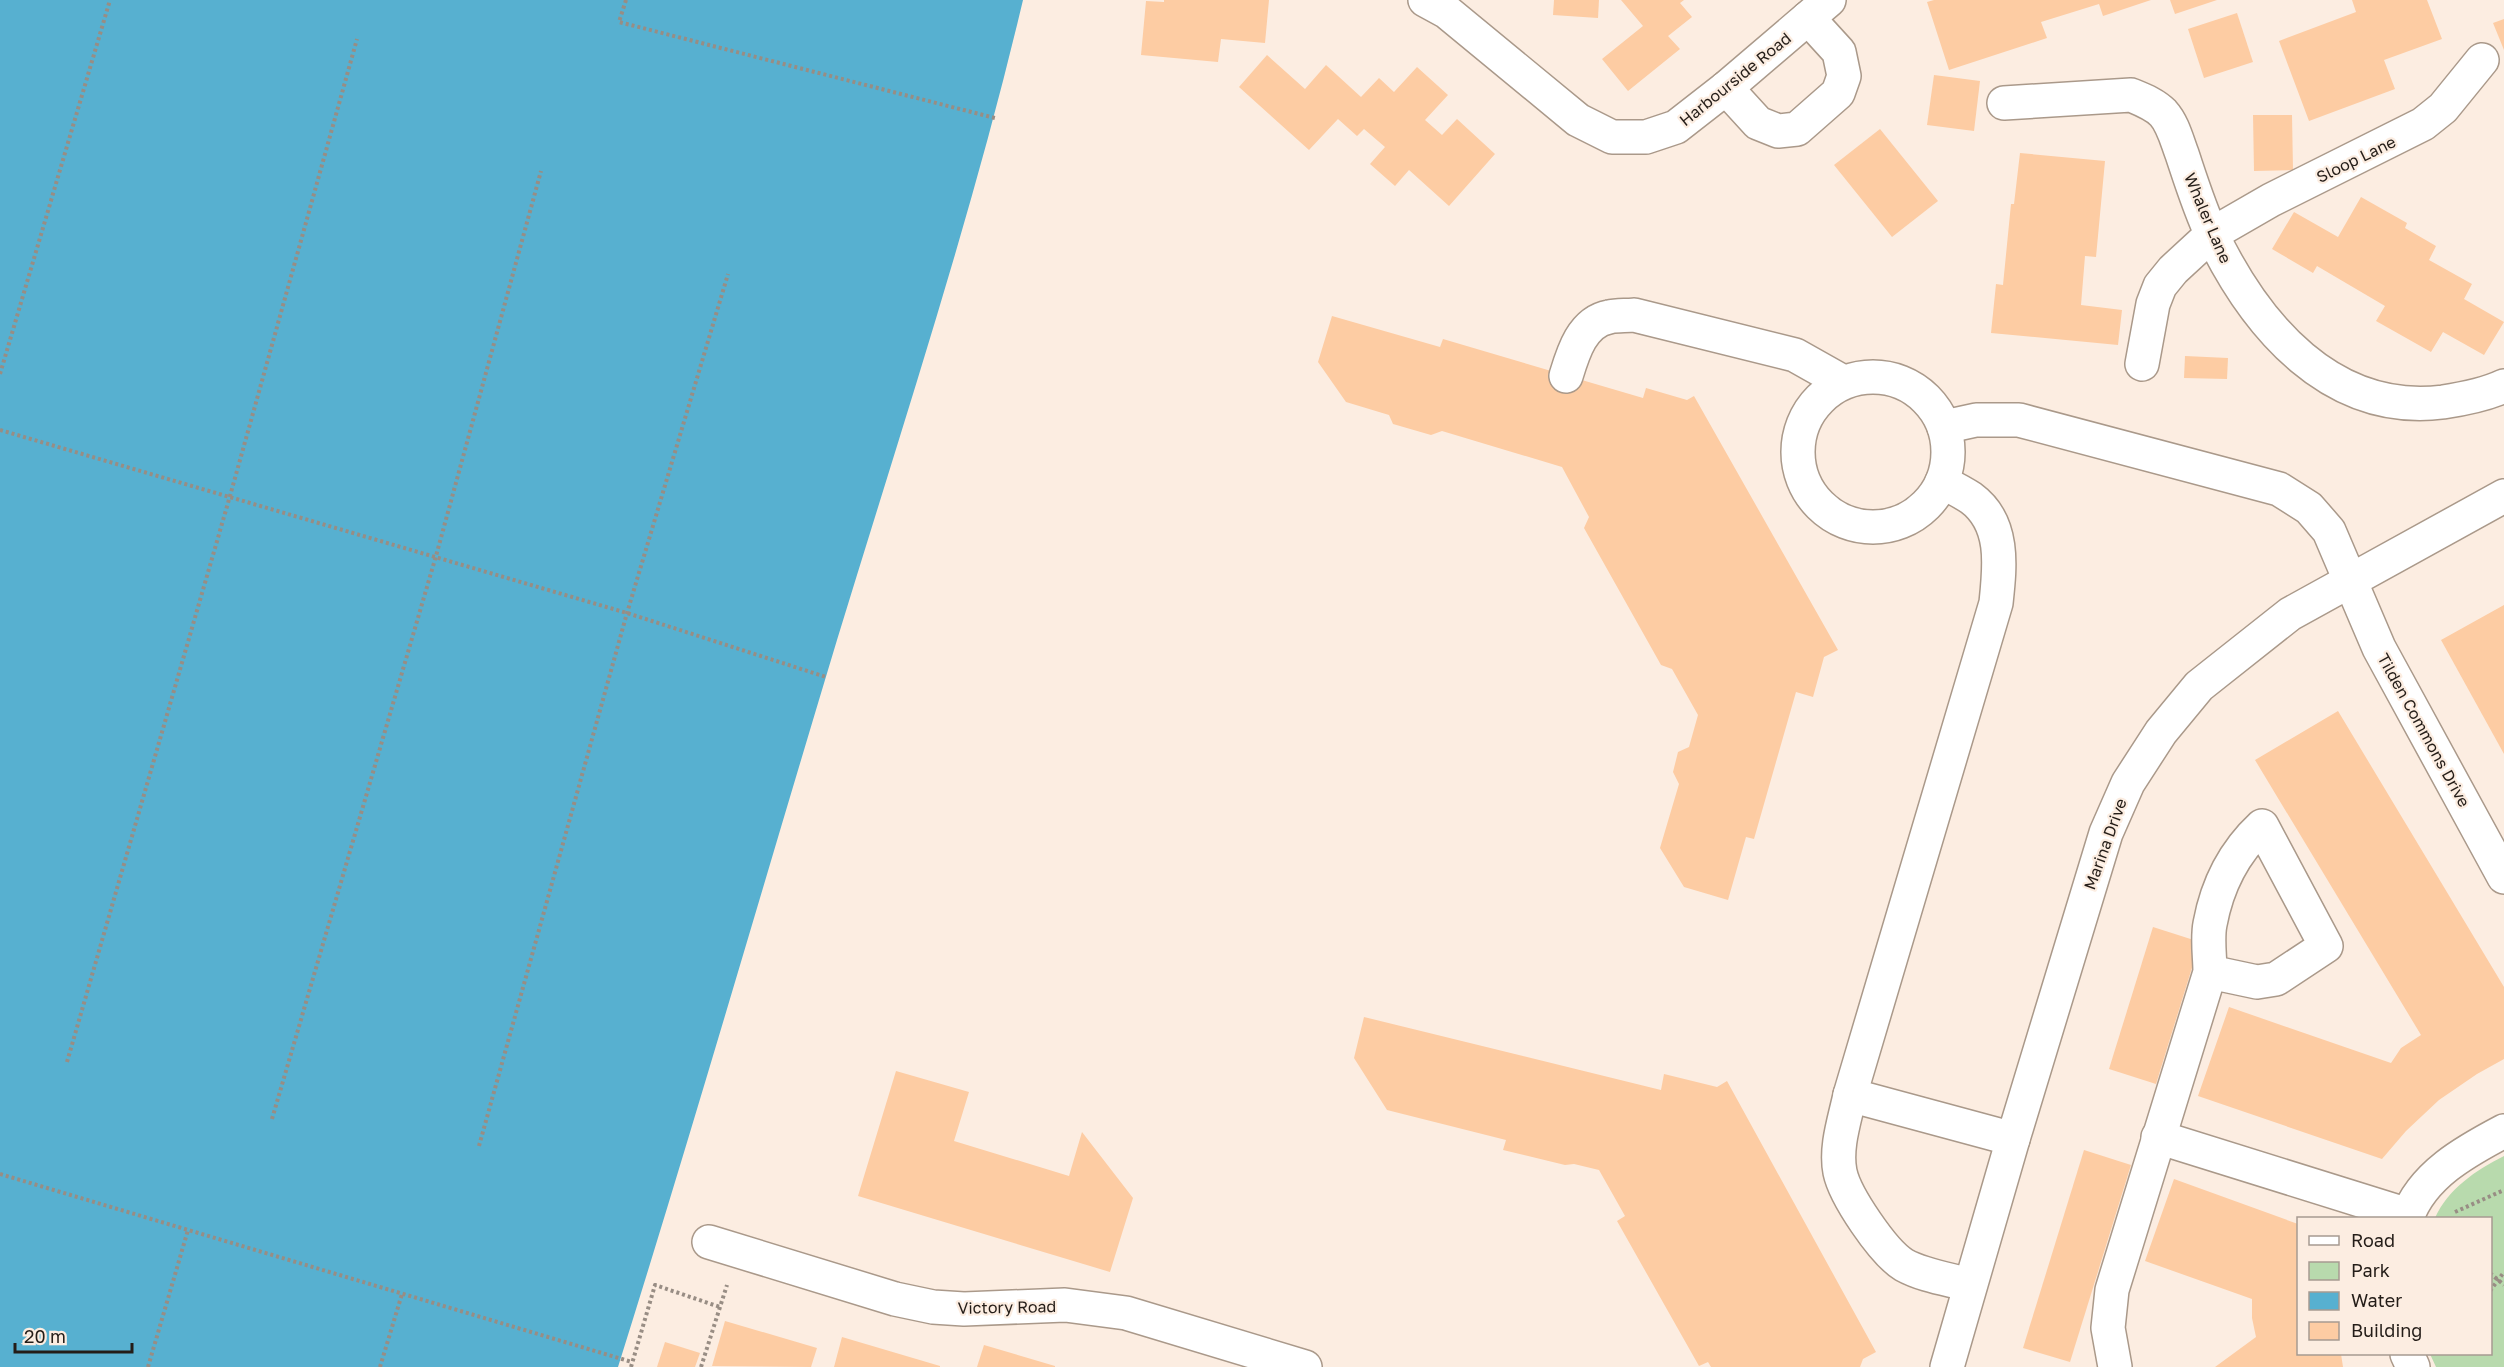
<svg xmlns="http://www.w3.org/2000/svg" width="2504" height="1367" font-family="'Golos Text',sans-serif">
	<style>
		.green { fill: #b8daad }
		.water { fill: #57b0d0 }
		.building { fill: #fdcca3 }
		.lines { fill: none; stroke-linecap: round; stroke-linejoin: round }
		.minor-casing { stroke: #aa998a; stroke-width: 36 }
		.path { stroke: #988d84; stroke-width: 4; stroke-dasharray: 3 3; stroke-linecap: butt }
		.minor { stroke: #fff; stroke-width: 33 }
		.labels { text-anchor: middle; stroke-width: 4.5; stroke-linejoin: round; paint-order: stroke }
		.street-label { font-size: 16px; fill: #241d18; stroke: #fcede1 }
	</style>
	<rect width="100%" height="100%" fill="#fcede1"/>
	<path class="green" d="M2504,1156V1367H2436L2430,1354H2490V1218H2435C2448,1189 2476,1170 2504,1156Z"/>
	<path class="water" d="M0,0H1023C972,216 902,427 837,640C764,882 694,1125 618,1367H0Z"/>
	<g class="building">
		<path d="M1164,0H1269L1265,43L1221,39L1218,62L1141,55L1146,1L1164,2Z"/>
		<path d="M1554,0H1599L1598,18L1553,15Z"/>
		<path d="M1621,0H1684L1680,3L1692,17L1668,36L1680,49L1628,91L1602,59L1643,26Z"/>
		<path d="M1934,0H2151L2103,16L2099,4L2041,22L2047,38L1949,70L1927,2Z"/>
		<path d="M2170,0H2217L2175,14Z"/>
		<path d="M2352,0H2427L2442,39L2384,60L2395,89L2309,121L2279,41L2356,12Z"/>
		<path d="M2237,13L2253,62L2204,78L2188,29Z"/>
		<path d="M2504,19V50L2493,23Z"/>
		<path d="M1267,55L1305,89L1326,65L1361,97L1379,78L1394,92L1417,67L1448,95L1425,120L1442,135L1457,119L1495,154L1449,206L1409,170L1395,186L1370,164L1385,147L1364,129L1357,136L1338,119L1309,150L1239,87Z"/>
		<path d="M1934,75L1980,81L1974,131L1927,125Z"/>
		<path d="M2253,115H2292L2293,170L2254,171Z"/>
		<path d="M1880,129L1938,201L1892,237L1834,165Z"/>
		<path d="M2020,153L2105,161L2096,257L2085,256L2081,305L2122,310L2118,345L1991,333L1996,284L2003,285L2011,204H2014Z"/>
		<path d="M2361,197L2407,223L2405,228L2436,246L2429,260L2472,284L2464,299L2504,322L2484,355L2443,332L2431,352L2376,321L2385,306L2317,266L2313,273L2272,249L2294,212L2338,237Z"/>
		<path d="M1332,316L1440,347L1443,339L1643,398L1646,388L1687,400L1694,396L1838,650L1824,657L1813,697L1796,692L1754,839L1746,837L1728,900L1684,887L1660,848L1679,784L1673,772L1678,752L1689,747L1698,715L1672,669L1661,665L1584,528L1589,517L1562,467L1442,431L1431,435L1393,424L1389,415L1346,402L1318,362Z"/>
		<path d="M2185,356L2228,358L2227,379L2184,378Z"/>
		<path d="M2504,605V754L2441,640Z"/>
		<path d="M2338,711L2504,987V1059L2477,1074L2439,1100L2406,1131L2382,1159L2198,1096L2229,1007L2391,1063L2401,1048L2421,1035L2255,760Z"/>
		<path d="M2153,927L2200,942L2156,1084L2109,1069Z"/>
		<path d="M1364,1017L1661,1090L1664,1074L1717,1087L1727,1081L1876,1352L1863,1359L1860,1367H1711L1708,1362L1699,1366L1617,1221L1625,1216L1599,1170L1574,1164L1565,1165L1503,1150L1506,1140L1387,1110L1354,1058Z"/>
		<path d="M896,1071L969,1092L954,1141L1069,1176L1082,1132L1133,1198L1110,1272L858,1196Z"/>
		<path d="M2084,1150L2131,1165L2070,1362L2023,1348Z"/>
		<path d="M2174,1179L2298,1224V1354H2341L2343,1367H2215L2256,1337L2252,1318V1299L2145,1261Z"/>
		<path d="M725,1321L817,1348L811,1367L712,1366Z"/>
		<path d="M842,1337L940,1366V1367H834Z"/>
		<path d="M665,1342L700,1353L695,1367H657Z"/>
		<path d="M984,1345L1055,1366V1367H977Z"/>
	</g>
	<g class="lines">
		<defs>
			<g id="minor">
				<path d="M1425,0L1447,12L1578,120L1612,137H1646L1676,127L1726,88L1829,0"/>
				<path d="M1726,88L1758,123L1778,131L1797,129L1838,93L1844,76L1839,52L1808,18"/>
				<path d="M2004,103L2131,95C2143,100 2154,104 2163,113C2173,124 2177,141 2182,154C2191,181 2200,210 2212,235C2256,326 2331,416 2443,402C2463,399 2485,395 2504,386"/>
				<path d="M2142,364L2153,304L2160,286L2173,270L2212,234L2271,200L2423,124L2443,108L2482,60"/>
				<path d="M1566,376C1573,353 1582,322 1609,317C1617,315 1626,316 1634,315L1795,355L1843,382"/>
				<circle cx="1873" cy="452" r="75"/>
				<path d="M1944,427L1976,420H2019L2279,489L2309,508L2329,531L2379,648L2504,877"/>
				<path d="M1942,482C1952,487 1962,492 1971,498C2005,523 2000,566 1996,603L1850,1095L2013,1139"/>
				<path d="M1850,1095C1845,1119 1835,1147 1840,1172C1845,1196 1883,1252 1904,1265C1924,1276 1948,1279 1970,1285"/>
				<path d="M2158,1137L2408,1215"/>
				<path d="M2407,1218C2422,1175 2466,1151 2504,1131"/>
				<path d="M709,1242L895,1299L933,1307L964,1309L1065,1305L1126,1313L1305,1367"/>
				<path d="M2407,1354L2413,1367"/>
				<path d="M1947,1367L2013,1139L2106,833L2128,783L2161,732L2199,686L2290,614L2504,496"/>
				<path d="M2115,1367L2108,1328L2112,1290L2210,972C2210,957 2207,939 2210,924C2217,886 2233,853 2262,826L2326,946L2276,979L2257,982L2210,972"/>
			</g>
		</defs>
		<use href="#minor" class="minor-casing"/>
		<g class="path">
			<path d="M626,0L619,22L995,118"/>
			<path d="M0,374L110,0"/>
			<path d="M0,430L627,613L826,677"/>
			<path d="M67,1062L230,496L357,39"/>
			<path d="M272,1119L436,556L541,171"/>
			<path d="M479,1146L627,613L728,274"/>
			<path d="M0,1174L632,1362"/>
			<path d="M2455,1212L2504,1190"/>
			<path d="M2490,1273L2504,1285"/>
			<path d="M2490,1291L2504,1272"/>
			<path d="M148,1367L188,1230"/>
			<path d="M380,1367L402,1294"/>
			<path d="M631,1367L655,1285L720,1307"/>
			<path d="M701,1367L727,1285"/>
		</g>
		<use href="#minor" class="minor"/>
	</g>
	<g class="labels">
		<g class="street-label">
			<text transform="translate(1735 79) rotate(-39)" y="6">Harbourside Road</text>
			<text transform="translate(2356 159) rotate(-26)" y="6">Sloop Lane</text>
			<text transform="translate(2208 218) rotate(67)" y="6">Whaler Lane</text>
			<text transform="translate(2424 730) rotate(61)" y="6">Tilden Commons Drive</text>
			<text transform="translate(2105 844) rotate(-70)" y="6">Marina Drive</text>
			<text transform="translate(1007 1307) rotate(-1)" y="6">Victory Road</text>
		</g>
	</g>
	<rect x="2297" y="1217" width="195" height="138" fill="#fcede1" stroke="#a69a91" stroke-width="1.5"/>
	<rect x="2309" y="1236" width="30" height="9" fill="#ffffff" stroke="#a69a91" stroke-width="1.5"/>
	<text x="2351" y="1247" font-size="18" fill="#241d18">Road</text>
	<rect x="2309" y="1262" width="30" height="18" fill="#b8daad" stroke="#a69a91" stroke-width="1.5"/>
	<text x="2351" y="1277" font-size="18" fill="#241d18">Park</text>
	<rect x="2309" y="1292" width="30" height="18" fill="#57b0d0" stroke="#a69a91" stroke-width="1.5"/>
	<text x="2351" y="1307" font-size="18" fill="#241d18">Water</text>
	<rect x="2309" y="1322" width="30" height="18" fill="#fdcca3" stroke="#a69a91" stroke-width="1.5"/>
	<text x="2351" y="1337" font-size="18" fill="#241d18">Building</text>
	<path d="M15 1343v9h117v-9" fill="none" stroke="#241d18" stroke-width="3"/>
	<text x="24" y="1343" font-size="18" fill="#241d18" stroke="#fcede1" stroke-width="4.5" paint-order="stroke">20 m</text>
</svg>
